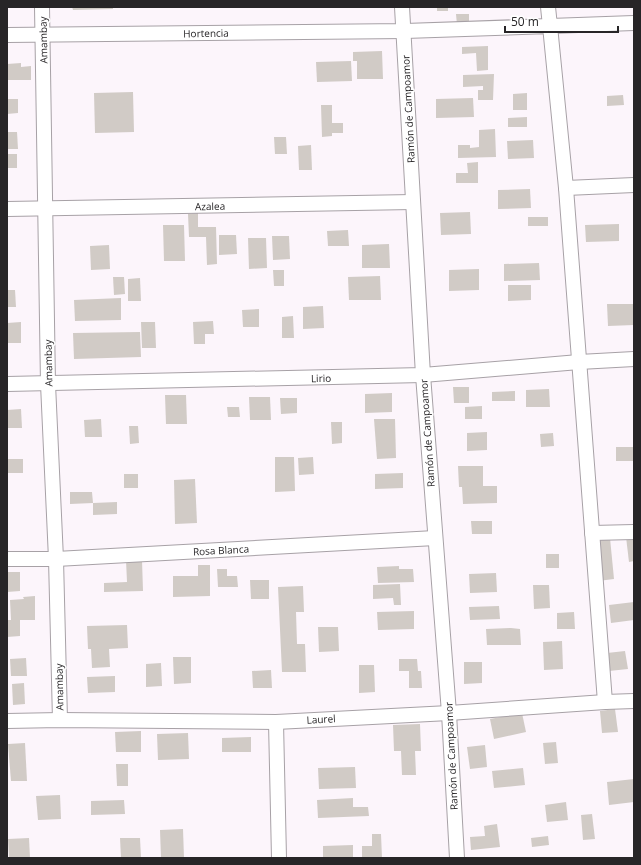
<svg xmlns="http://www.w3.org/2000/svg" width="641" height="865" font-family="'Open Sans',sans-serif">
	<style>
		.building { fill: #d1cbc6 }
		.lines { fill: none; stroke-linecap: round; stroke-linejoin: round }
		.minor-casing { stroke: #a7a1a6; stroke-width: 16 }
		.minor { stroke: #fff; stroke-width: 14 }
		.labels { text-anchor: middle; stroke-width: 3; stroke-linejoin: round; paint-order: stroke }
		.street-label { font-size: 10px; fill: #272527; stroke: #fff }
	</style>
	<rect width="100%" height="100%" fill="#fcf5fb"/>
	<g class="building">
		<path d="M72,7H113V9L73,10Z"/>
		<rect x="437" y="7" width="11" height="4"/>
		<path d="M456,14H469V25H457Z"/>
		<path d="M488,46V70L477,71L476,53L462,54V47Z"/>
		<path d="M382,51L383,79H357V61H353V52Z"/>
		<path d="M351,61L352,81L317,82L316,62Z"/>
		<path d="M21,63V67L31,66V80H7V64Z"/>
		<path d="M494,74L493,100H478V90H483V86L463,87V75Z"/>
		<path d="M133,92L134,132L95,133L94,93Z"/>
		<path d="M527,93V110H513V94Z"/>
		<path d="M623,95L624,105L607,106V96Z"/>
		<path d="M473,98L474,117L436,118V99Z"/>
		<path d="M7,99H18V113L7,114Z"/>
		<path d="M321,105H332V123H343V133H332V136L322,137Z"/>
		<path d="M527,117V127H508V118Z"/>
		<path d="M495,129L496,157L458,158V145H470V148L479,147V130Z"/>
		<path d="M7,132H17L18,149H7Z"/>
		<path d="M274,137H286L287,154H275Z"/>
		<path d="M533,140L534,158L508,159L507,141Z"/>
		<path d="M311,145L312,170H299L298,146Z"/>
		<rect x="7" y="154" width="10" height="14"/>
		<path d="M478,162V183H456V173H468L467,163Z"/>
		<path d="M530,189L531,208L498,209V190Z"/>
		<path d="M470,212L471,234L441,235L440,213Z"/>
		<path d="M198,213V227H216L217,264L207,265L206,237H189L188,214Z"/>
		<rect x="528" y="217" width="20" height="9"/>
		<path d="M619,224V241L586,242L585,225Z"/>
		<path d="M163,225H184L185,261H164Z"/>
		<path d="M348,230L349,246H328L327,231Z"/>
		<path d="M219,235H236L237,254L219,255Z"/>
		<path d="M272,236H289L290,259L273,260Z"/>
		<path d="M248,238H266L267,268L249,269Z"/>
		<path d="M389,244L390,268H362V245Z"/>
		<path d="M109,245L110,269L91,270L90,246Z"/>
		<path d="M539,263L540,280L504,281V264Z"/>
		<path d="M479,269V290L449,291V270Z"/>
		<path d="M273,270H284V286H274Z"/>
		<path d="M380,276L381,300H349L348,277Z"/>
		<path d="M113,277H124L125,294L114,295Z"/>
		<path d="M140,278L141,301H128V279Z"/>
		<path d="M508,285H531V300L508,301Z"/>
		<path d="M7,290H15L16,307H7Z"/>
		<path d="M121,298V320L75,321L74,300Z"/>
		<path d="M607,304H634V325L608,326Z"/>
		<path d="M323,306L324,328L303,329V307Z"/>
		<path d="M259,309V327H243L242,310Z"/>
		<path d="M293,316L294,338H282V317Z"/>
		<path d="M213,321L214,334H205V344H194L193,322Z"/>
		<path d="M21,322V343H7V323Z"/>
		<path d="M141,322H155L156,348H142Z"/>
		<path d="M140,332L141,357L74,359L73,333Z"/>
		<path d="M453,387H469V403H454Z"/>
		<path d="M549,389L550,407H526V390Z"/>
		<path d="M515,391V401H492V392Z"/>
		<path d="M392,393V412L365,413V394Z"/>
		<path d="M165,395H186L187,424H166Z"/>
		<path d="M249,397H270L271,420H250Z"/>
		<path d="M280,398H297V413L281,414Z"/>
		<path d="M482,406V419H465V407Z"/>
		<path d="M227,407H239L240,417H228Z"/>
		<path d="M21,409L22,428H7V410Z"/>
		<path d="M101,419L102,437H85L84,420Z"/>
		<path d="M374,419H395L396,458L377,459Z"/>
		<path d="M331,422H342V443L332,444Z"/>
		<path d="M129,426H138L139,443L130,444Z"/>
		<path d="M487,432V450L467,451V433Z"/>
		<path d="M553,433L554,446L541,447L540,434Z"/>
		<rect x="616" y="447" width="18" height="14"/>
		<path d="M275,457H294L295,491L275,492Z"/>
		<path d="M313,457L314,474L299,475L298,458Z"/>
		<rect x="7" y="459" width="16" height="14"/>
		<path d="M458,466H483V486H497V503L463,504L462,487H459Z"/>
		<path d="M403,473V488L375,489V474Z"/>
		<rect x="124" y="474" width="14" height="14"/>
		<path d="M195,479L197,523L175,524L174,480Z"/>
		<path d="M70,492H92L93,503L70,504Z"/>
		<path d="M117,502V514L93,515V503Z"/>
		<path d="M471,521H492V534H472Z"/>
		<path d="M634,536V561L629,562L626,537Z"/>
		<path d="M610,538L614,579L598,581L593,540Z"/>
		<rect x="546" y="554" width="13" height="14"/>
		<path d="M126,560H142L143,591L104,592V583L127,582Z"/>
		<path d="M198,565H210V596L173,597V576H198Z"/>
		<path d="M399,566V569H413L414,582L378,583L377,567Z"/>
		<path d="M217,569H227V576H237L238,587H218Z"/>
		<path d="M7,572H20V591L7,592Z"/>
		<path d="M496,573L497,592L470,593L469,574Z"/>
		<path d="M250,580H269V599H251Z"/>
		<path d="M400,584L401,605H394L393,598L373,599V585Z"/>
		<path d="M533,585H549L550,608L534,609Z"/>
		<path d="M303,586L304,612H296L297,644H305L306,672H282L278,587Z"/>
		<path d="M35,596V620H20V636L7,637V620H11L10,600L24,599L23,597Z"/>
		<path d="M634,602V620L611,623L609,605Z"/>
		<path d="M499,606L500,619L470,620L469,607Z"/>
		<path d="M414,611V629L378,630L377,612Z"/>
		<path d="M574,612L575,629H557V613Z"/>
		<path d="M127,625L128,648L109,649L110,667L92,668L91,649H88L87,626Z"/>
		<path d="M318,627H338L339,651L319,652Z"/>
		<path d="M511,628L520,629L521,645H487L486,629Z"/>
		<path d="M562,641L563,669L544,670L543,642Z"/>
		<path d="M625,651L628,669L609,671L607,653Z"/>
		<path d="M173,657H191V683L174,684Z"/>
		<path d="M26,658L27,676H11L10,659Z"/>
		<path d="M399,659H417L418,671H421L422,688H409V671H399Z"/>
		<path d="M464,662H482V683L464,684Z"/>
		<path d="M161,663L162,686L146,687V664Z"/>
		<path d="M359,665H374L375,692L359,693Z"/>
		<path d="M271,670L272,688H253L252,671Z"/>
		<path d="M115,676V692L88,693L87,677Z"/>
		<path d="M24,683L25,704L13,705L12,684Z"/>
		<path d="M615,709L618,732L602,733L600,711Z"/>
		<path d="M522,713L526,732L494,739L490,719Z"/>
		<path d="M420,724L421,751H415L416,775H402L401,751H394L393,725Z"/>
		<path d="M141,731V752H116L115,732Z"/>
		<path d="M188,733L189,759L158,760L157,734Z"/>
		<path d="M251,737V752H222V738Z"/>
		<path d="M556,742L558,763L545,764L543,743Z"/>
		<path d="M25,743L27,781H11L8,744Z"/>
		<path d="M485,745L487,767L470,769L467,747Z"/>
		<path d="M116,764H128V786H117Z"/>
		<path d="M355,767L356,788L319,789L318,768Z"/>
		<path d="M523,768L525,785L494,788L492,771Z"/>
		<path d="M634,779V802L609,805L607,782Z"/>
		<path d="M60,795L61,819L38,820L36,796Z"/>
		<path d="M353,798V807H368L369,816L318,818L317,800Z"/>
		<path d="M124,800L125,814L91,815V801Z"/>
		<path d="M566,802L568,820L547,822L545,805Z"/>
		<path d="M592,814L595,839L583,840L581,815Z"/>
		<path d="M497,824L500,847L471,850L470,837L485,836L484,826Z"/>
		<path d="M183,829L184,858H161L160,830Z"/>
		<path d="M372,834H381L382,858H362V846H372Z"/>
		<path d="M548,836L549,845L532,847L531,838Z"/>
		<path d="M29,838L30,858H9L8,839Z"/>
		<path d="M120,838H140L141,858H121Z"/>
		<path d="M353,845V858H323V846Z"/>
	</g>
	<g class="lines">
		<defs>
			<g id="minor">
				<path d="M42,7L48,384L56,559L60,720"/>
				<path d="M402,7L423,375L449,713L457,858"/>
				<path d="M548,7L550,26L634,23"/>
				<path d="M7,35L405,31L550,26L566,188L605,702"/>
				<path d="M566,188L634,185"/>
				<path d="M7,209L413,202"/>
				<path d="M7,384L423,375L579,362L634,359"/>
				<path d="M592,533L634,532"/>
				<path d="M7,559H56L435,538"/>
				<path d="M7,721L60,720L276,722L449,713L605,702L634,701"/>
				<path d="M276,722L279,858"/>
			</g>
		</defs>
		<use href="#minor" class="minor-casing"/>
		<use href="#minor" class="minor"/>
	</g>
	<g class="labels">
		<g class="street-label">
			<text transform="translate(206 33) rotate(-1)" y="4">Hortencia</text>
			<text transform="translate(43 40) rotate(-91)" y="4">Amambay</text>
			<text transform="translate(408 109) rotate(-93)" y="4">Ramón de Campoamor</text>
			<text transform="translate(210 206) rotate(-1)" y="4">Azalea</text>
			<text transform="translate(48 363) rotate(-91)" y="4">Amambay</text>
			<text transform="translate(321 378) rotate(-1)" y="4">Lirio</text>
			<text transform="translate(427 433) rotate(-94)" y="4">Ramón de Campoamor</text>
			<text transform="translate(221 550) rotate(-3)" y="4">Rosa Blanca</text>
			<text transform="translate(59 687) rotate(-91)" y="4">Amambay</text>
			<text transform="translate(321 719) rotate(-3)" y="4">Laurel</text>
			<text transform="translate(451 756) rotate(-93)" y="4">Ramón de Campoamor</text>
		</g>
	</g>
	<rect width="641" height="865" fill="none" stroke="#272527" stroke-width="16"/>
	<path d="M505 26v6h113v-6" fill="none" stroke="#272527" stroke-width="2"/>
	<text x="511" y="26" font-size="12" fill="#272527" stroke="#ffffff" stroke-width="3" paint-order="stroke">50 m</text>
</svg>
